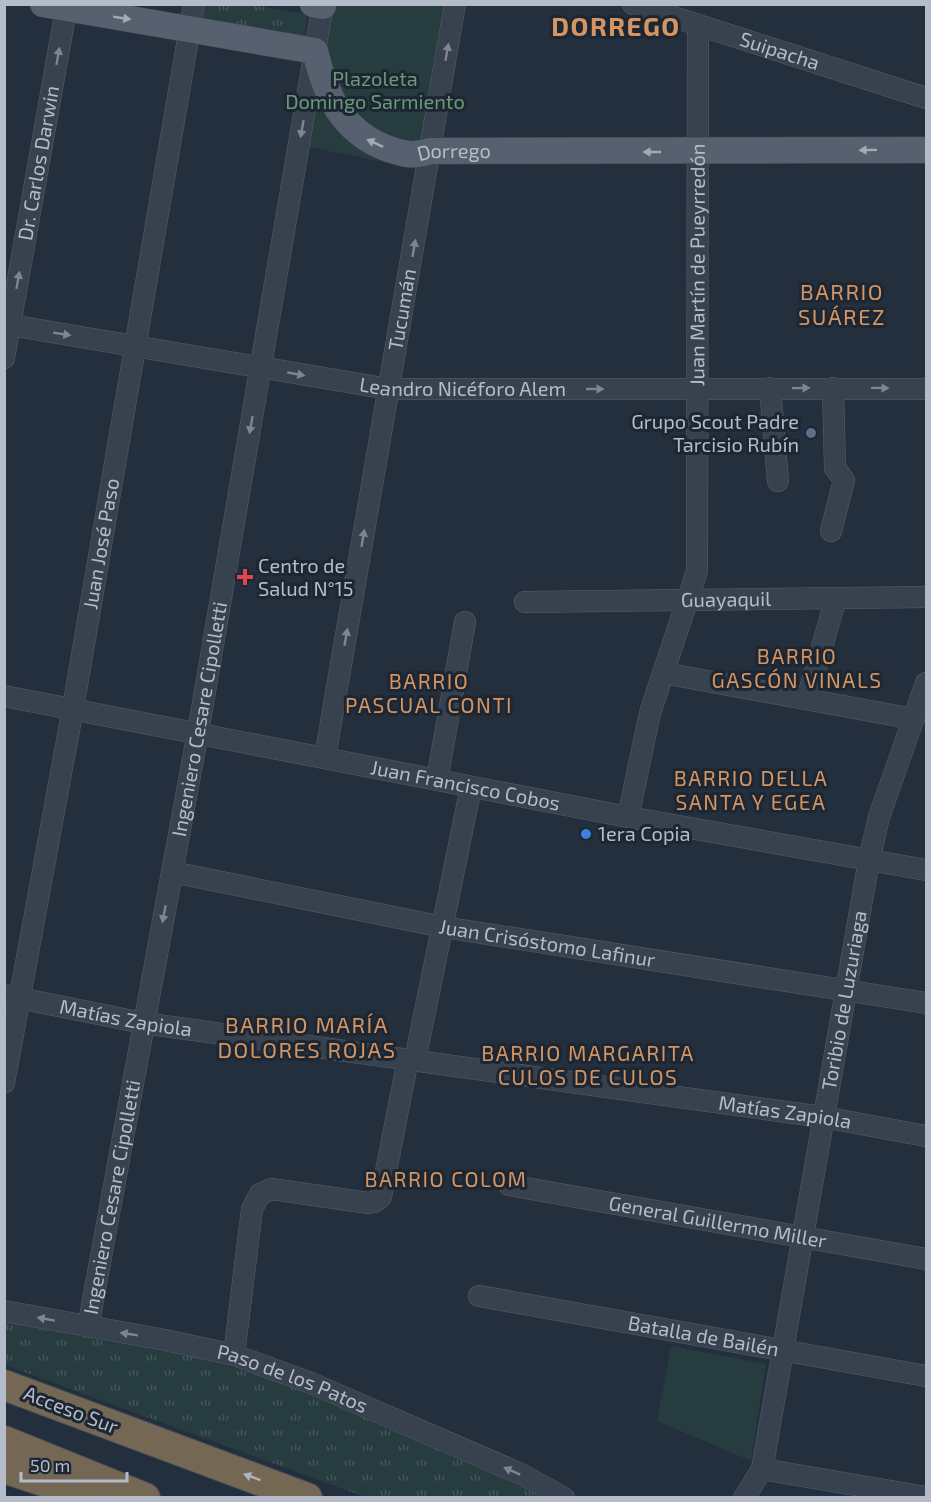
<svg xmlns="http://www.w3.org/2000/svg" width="931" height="1502" font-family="'Exo 2',sans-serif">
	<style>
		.grass { fill: url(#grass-tufts) }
		.park { fill: #263c3f }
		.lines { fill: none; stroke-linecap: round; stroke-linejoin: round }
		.minor-casing { stroke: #565f6c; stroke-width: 22 }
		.major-casing { stroke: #414a57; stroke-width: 27 }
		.highway-casing { stroke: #434c59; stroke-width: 32 }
		.minor { stroke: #38414e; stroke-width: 21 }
		.major { stroke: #56606e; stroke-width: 26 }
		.highway { stroke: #746855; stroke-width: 30 }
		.oneway { fill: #a1aab7 }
		.oneway2 { fill: #7c8592 }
		.oneway3 { fill: #aeb4bd }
		.service-dot { fill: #5c6f8a; stroke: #1d2633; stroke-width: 2 }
		.health-dot { fill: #e0444e; stroke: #1d2633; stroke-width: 2 }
		.shop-dot { fill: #3f7fe0; stroke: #1d2633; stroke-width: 2 }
		.labels { text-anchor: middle; stroke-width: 6; stroke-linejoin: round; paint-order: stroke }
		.street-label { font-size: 20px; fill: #b4bcc9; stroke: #1d2633 }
		.park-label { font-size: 20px; fill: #6b9a76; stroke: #1d2633 }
		.poi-label { font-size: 20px; fill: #b4bcc9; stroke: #1d2633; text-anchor: start }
		.neighbourhood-label { font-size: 21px; letter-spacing: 1.5px; fill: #d59563; stroke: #1d2633 }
		.quarter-label { font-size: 22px; letter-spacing: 1.5px; fill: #d59563; stroke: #1d2633 }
		.district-label { font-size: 26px; font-weight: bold; letter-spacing: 1.5px; fill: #d59563; stroke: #1d2633 }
	</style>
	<defs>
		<pattern id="grass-tufts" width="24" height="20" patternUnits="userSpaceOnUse" patternTransform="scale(1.5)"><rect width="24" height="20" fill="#263c3f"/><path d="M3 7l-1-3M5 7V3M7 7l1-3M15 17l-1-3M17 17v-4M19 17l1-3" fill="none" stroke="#435659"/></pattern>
	</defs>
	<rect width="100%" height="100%" fill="#242f3e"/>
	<g class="grass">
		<path d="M203,4L252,5L307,14L305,37L201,23Z"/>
		<path d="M5,1322L198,1358L259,1375L351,1410L472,1463L541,1497H365L5,1365Z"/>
	</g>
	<g class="park">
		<path d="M323,5H455L427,171L299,145Z"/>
		<path d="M671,1346L766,1364L751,1461L657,1421Z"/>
	</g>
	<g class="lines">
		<defs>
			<g id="minor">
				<path id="s1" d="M633,4L926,98"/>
				<path id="s2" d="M4,324L389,389H926"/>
				<path id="s3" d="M4,358L67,4"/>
				<path d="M770,388L778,481"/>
				<path d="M831,531L844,480L835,468L833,388"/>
				<path id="s4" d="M525,602L926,597"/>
				<path d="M663,673L914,719"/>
				<path id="s5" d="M4,696L628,817L926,870"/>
				<path d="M807,699L836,598"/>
				<path id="s6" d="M325,757L455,4"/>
				<path d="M437,780L465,622"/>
				<path id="s7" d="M628,817L650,713L697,571L698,25"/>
				<path id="s8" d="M172,872L443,927L926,1003"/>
				<path id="s9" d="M4,995L143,1023L823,1117L926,1136"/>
				<path d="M415,1060L471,787"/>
				<path id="s10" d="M4,1083L73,708L194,4"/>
				<path id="s11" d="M509,1185L926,1259"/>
				<path id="s12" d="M479,1296L926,1376"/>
				<path id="s13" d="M4,1311L165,1340L234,1355L311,1383L523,1475L564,1498"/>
				<path id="s14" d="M88,1327L198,732L323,4"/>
				<path d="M234,1355L252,1209L260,1194L272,1189L368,1203L374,1202L381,1197L408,1059"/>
				<path d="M762,1469L926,1497"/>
				<path id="s15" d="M744,1498L762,1469L869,860L879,817L926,683"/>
			</g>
			<g id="major">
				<path id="s16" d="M43,4L315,51C325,94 342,131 386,148C402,154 414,157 430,151L926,150"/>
				<path d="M313,4L323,6"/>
			</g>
			<g id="highway">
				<path d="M4,1385L307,1498"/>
				<path d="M4,1441L145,1498"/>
				<path d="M4,1468L94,1498"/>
			</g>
		</defs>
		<use href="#minor" class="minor-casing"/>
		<use href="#major" class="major-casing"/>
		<use href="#highway" class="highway-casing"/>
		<use href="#minor" class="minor"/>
		<use href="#major" class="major"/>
		<use href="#highway" class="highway"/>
	</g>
	<defs><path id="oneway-solid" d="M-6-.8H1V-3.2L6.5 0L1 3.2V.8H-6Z" transform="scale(1.5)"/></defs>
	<g class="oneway">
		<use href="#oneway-solid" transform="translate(122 18) rotate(9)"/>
		<use href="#oneway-solid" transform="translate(375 143) rotate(-155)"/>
		<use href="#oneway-solid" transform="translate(868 150) rotate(179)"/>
		<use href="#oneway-solid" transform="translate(652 152) rotate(-180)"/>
	</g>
	<g class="oneway2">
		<use href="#oneway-solid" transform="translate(447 52) rotate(-80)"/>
		<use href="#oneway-solid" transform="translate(58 56) rotate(-80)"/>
		<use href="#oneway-solid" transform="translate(302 129) rotate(100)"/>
		<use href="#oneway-solid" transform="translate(414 248) rotate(-80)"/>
		<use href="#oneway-solid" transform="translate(18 280) rotate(-80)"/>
		<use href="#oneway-solid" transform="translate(62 334) rotate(9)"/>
		<use href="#oneway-solid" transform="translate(296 374) rotate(10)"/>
		<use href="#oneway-solid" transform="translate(801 388) rotate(-1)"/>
		<use href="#oneway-solid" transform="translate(880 388) rotate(1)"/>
		<use href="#oneway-solid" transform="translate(595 389)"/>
		<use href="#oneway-solid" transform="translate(251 425) rotate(100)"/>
		<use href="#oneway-solid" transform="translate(363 538) rotate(-80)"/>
		<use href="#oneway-solid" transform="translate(346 637) rotate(-80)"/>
		<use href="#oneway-solid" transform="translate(164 914) rotate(101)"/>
		<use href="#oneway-solid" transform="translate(46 1319) rotate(-170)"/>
		<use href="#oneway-solid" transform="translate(129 1334) rotate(-171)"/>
		<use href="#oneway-solid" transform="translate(512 1471) rotate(-156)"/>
	</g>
	<use class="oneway3" href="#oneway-solid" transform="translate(252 1477) rotate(-160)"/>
	<circle class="service-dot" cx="811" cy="433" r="6"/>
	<path class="health-dot" d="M242 568h6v6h6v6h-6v6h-6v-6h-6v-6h6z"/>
	<circle class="shop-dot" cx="586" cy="834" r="6"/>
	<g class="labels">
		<g class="street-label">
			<text dy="7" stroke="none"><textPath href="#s1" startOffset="154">Suipacha</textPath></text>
			<text dy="7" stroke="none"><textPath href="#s16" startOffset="471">Dorrego</textPath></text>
			<text dy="7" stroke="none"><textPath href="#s3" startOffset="198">Dr. Carlos Darwin</textPath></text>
			<text dy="7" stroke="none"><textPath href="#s7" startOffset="562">Juan Martín de Pueyrredón</textPath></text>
			<text dy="7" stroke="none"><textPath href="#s6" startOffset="454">Tucumán</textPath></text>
			<text dy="7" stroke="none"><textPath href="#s2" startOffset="464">Leandro Nicéforo Alem</textPath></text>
			<text dy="7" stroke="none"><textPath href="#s10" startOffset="548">Juan José Paso</textPath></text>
			<text dy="7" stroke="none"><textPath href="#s4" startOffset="201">Guayaquil</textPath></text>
			<text dy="7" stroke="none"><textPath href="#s14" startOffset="618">Ingeniero Cesare Cipolletti</textPath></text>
			<text dy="7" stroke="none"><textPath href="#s5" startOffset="470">Juan Francisco Cobos</textPath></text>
			<text dy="7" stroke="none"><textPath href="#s8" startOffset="382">Juan Crisóstomo Lafinur</textPath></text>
			<text dy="7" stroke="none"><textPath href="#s15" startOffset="510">Toribio de Luzuriaga</textPath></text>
			<text dy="7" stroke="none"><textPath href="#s9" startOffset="124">Matías Zapiola</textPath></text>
			<text dy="7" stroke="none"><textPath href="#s9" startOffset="790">Matías Zapiola</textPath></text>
			<text dy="7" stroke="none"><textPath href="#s14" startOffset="132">Ingeniero Cesare Cipolletti</textPath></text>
			<text dy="7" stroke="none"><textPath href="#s11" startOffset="212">General Guillermo Miller</textPath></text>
			<text dy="7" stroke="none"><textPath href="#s12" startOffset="228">Batalla de Bailén</textPath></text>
			<text dy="7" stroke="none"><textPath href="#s13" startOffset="297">Paso de los Patos</textPath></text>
			<text transform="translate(71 1410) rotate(21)" y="7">Acceso Sur</text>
		</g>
		<g class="park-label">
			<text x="375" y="86">Plazoleta<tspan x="375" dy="23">Domingo Sarmiento</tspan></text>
		</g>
		<g class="poi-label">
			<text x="799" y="429" text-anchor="end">Grupo Scout Padre<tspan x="799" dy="23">Tarcisio Rubín</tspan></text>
			<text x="258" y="573">Centro de<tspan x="258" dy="23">Salud N°15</tspan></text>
			<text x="598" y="841">1era Copia</text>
		</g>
		<g class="neighbourhood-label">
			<text x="797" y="664">BARRIO<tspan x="797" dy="24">GASCÓN VINALS</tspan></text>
			<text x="429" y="689">BARRIO<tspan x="429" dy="24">PASCUAL CONTI</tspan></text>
			<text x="751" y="786">BARRIO DELLA<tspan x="751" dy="24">SANTA Y EGEA</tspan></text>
			<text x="588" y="1061">BARRIO MARGARITA<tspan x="588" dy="24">CULOS DE CULOS</tspan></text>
			<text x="446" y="1187">BARRIO COLOM</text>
		</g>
		<g class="quarter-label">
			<text x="842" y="300">BARRIO<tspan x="842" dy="25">SUÁREZ</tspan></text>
			<text x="307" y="1033">BARRIO MARÍA<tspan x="307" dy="25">DOLORES ROJAS</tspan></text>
		</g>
		<g class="district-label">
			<text x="616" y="36">DORREGO</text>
		</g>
	</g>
	<rect width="931" height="1502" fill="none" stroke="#b4bcc9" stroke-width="12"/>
	<path d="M21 1472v9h106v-9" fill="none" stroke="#b4bcc9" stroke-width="3"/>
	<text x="30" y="1472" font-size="18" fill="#b4bcc9" stroke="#1d2633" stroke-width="4.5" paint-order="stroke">50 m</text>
</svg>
